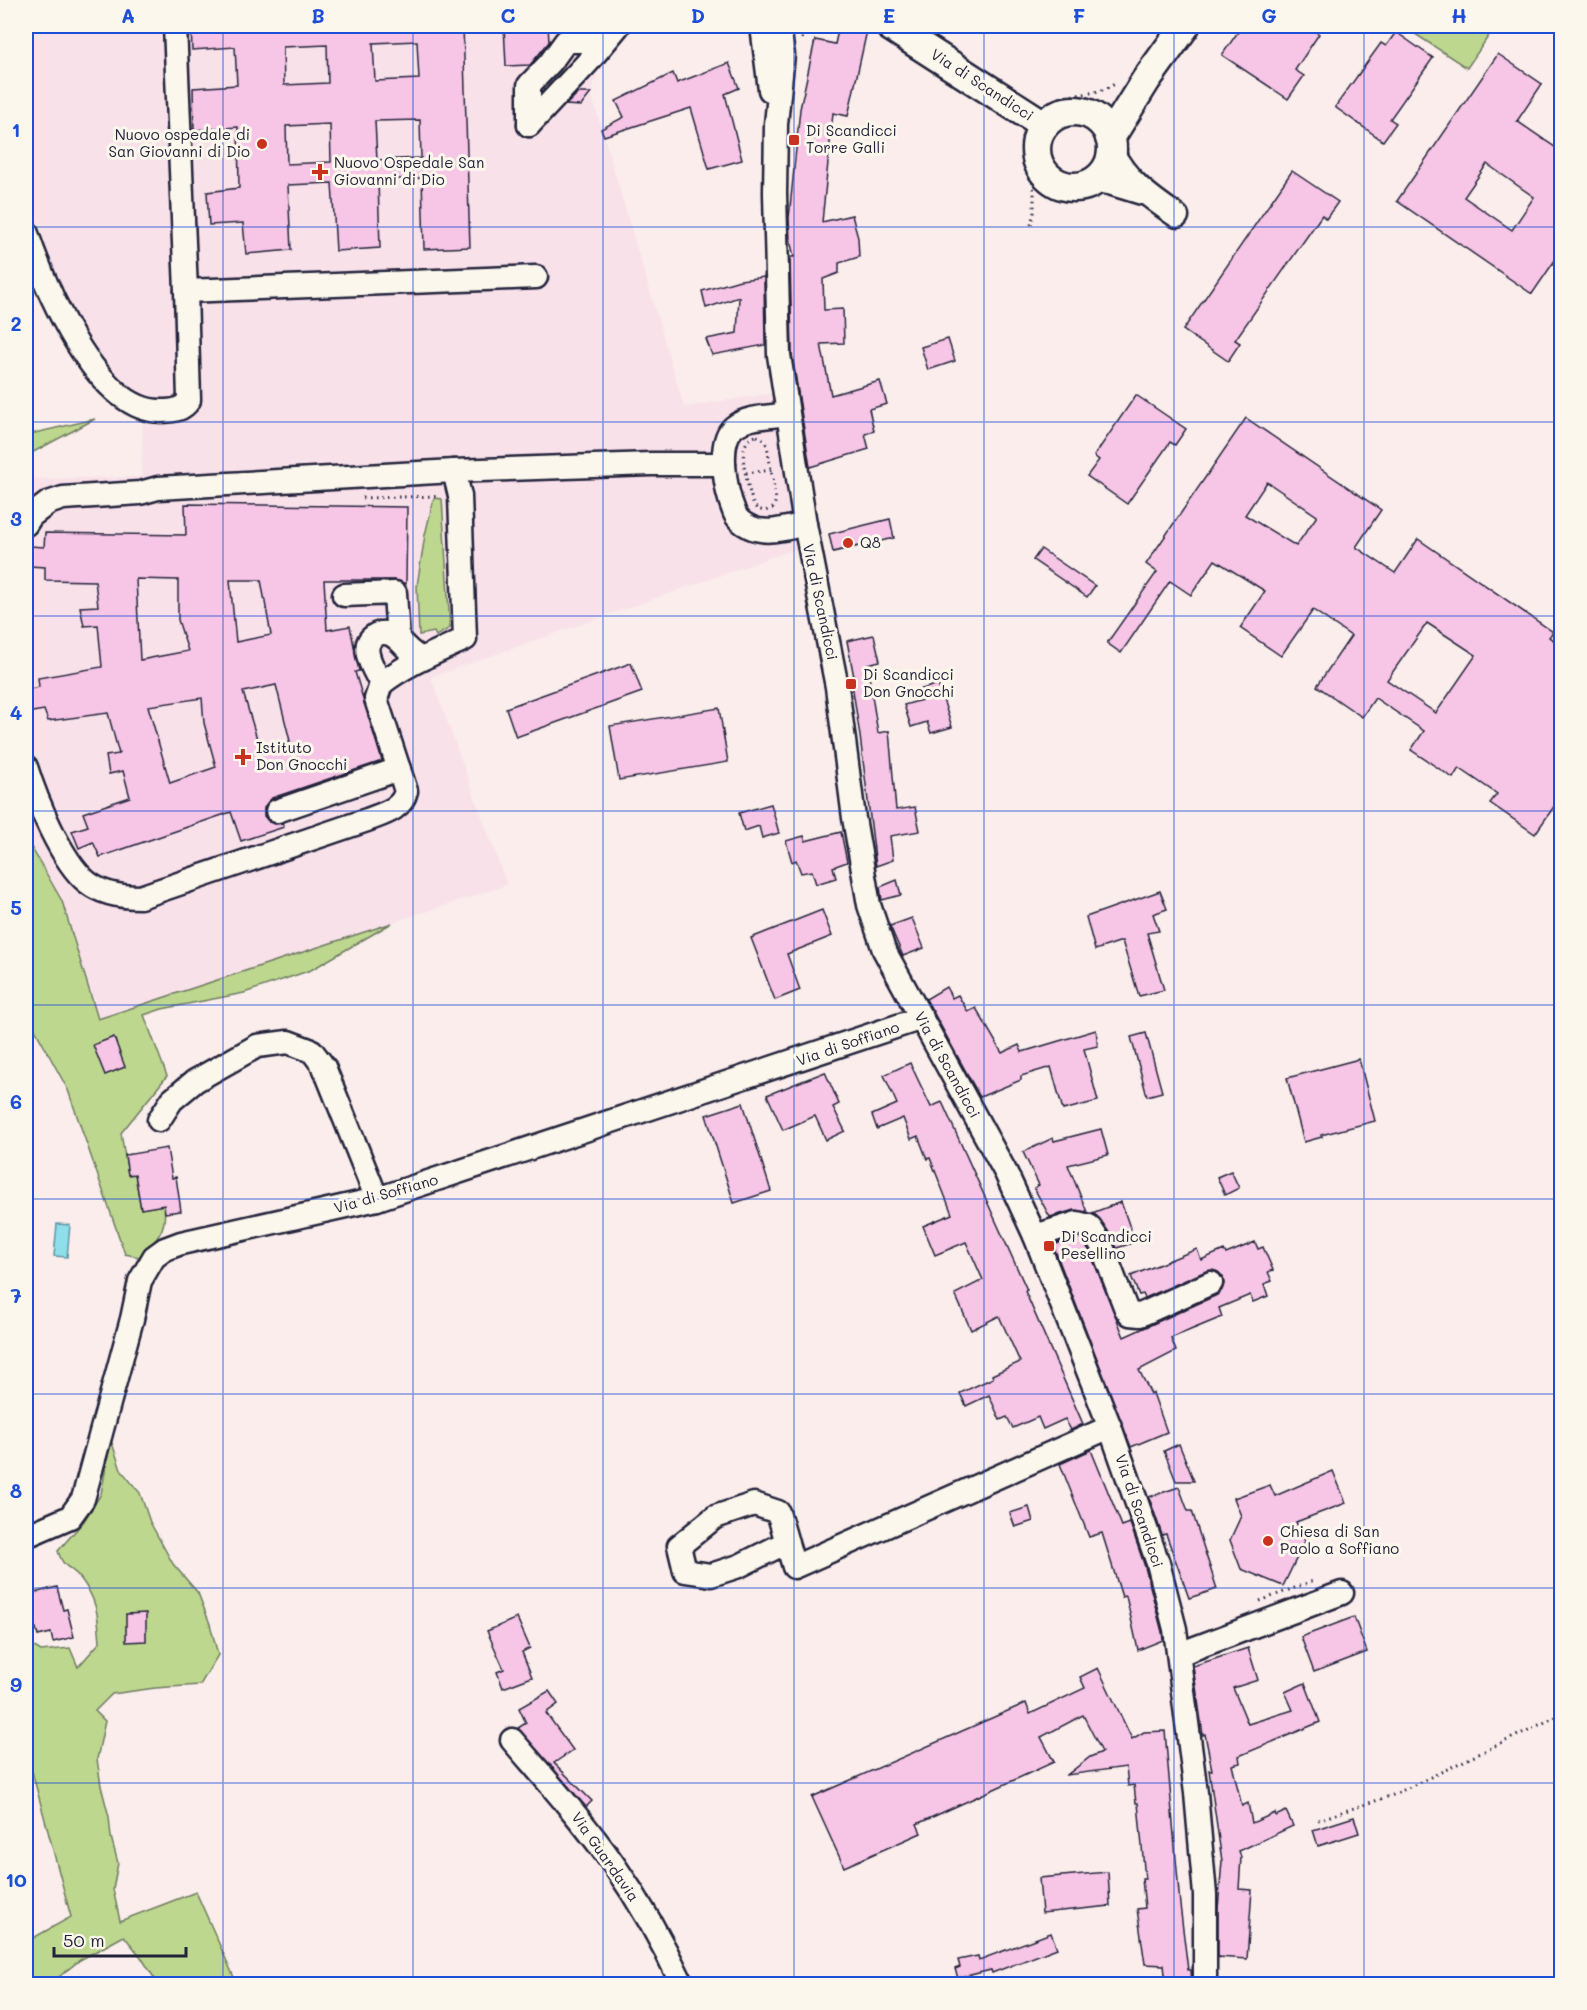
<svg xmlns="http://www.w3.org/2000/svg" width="1587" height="2010" font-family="Mali,sans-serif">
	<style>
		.built { fill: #f9e1ea }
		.green { fill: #bdd78e; stroke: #707c64; stroke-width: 1.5 }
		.water { fill: #8edfea; stroke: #6393a4; stroke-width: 1.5 }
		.building { fill: #f7c5e6; stroke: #22223b; stroke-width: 1.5; fill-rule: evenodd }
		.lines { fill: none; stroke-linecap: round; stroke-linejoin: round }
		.minor-casing { stroke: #22223b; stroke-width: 27 }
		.major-casing { stroke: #22223b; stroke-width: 33 }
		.path { stroke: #22223b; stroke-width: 3; stroke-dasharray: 1.5 4.5; stroke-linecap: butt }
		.minor { stroke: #fbf7ec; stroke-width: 22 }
		.major { stroke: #fbf7ec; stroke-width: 28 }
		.grid { fill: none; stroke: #1d4ed8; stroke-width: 1.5; stroke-opacity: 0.55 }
		.poi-dot { fill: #c8321e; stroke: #fbf7ec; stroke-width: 2 }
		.labels { text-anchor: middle; stroke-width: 6; stroke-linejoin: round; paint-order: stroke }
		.street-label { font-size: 15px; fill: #22223b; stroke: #fbf7ec }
		.poi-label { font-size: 15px; fill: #22223b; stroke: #fbf7ec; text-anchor: start }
		.neatline { fill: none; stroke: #1d4ed8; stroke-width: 2 }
		.grid-label { font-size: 20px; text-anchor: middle; font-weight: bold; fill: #1d4ed8 }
	</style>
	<rect width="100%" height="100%" fill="#faedeb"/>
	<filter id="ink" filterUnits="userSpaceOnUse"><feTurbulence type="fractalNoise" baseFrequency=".0167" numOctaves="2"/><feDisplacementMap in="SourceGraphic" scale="12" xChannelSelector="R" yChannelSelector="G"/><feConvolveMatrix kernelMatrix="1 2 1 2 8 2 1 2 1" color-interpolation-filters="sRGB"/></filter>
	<g filter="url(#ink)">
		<path class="built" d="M26,26H625L603,49L591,93L684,407L775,393L798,548L431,677L507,885L98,1019L62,901L26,838V479L141,477L143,416L116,403L26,252Z"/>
		<g class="green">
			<path d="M1403,26H1478L1490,34L1467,68Z"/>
			<path d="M95,419L26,456V435Z"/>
			<path d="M434,498L442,499L450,628L436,636L434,632L419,635L417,586L425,535Z"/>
			<path d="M26,838L62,901L98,1019L392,923L311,970L244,993L162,1009L144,1015L167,1076L121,1133L128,1175L135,1174L141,1209L164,1205C168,1231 155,1242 139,1257L125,1254L68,1090L26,1013Z"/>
			<path d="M111,1440L121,1470L140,1493L150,1522L173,1564L198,1593L210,1624L218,1655L200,1685L155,1688L112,1694L95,1711L105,1721L97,1759L101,1786L109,1817L111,1837L118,1863L113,1889L120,1921L196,1892L237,1984H158L141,1957L124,1936L80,1960L50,1984H26V1942L71,1917L26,1749V1642L41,1651L70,1648L78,1667L100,1642C98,1617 98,1601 81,1579C71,1565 64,1571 58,1551L84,1521L101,1494Z"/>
		</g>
		<path class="water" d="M57,1224L70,1225L67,1257L54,1256Z"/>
		<g class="building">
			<path d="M191,26H463L470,247L424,249L422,178L378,180L380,248L336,251L332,183L288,185L291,250L246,254L243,223L209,225L207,192L239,188L238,127L194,130L193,88L237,85L235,47L192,50ZM417,41L419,79L375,81L373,43ZM327,45L328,83L284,85L283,47ZM420,120L421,158L377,160L375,121ZM330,124L331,162L287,164L286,126Z"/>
			<path d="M504,26H548L549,42L530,65L506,66Z"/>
			<path d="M839,26H868L848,116L833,113L822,222L852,215L858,238L859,257L839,263V273L823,279L824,310L843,309L844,343L821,344L831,395L880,381L887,404L869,409L874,431L865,434L869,449L810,467L792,354L790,257H794L790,240L789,218L800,109L815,40L835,44Z"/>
			<path d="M1242,26H1307L1319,34L1295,70L1304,76L1288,99L1222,55Z"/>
			<path d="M1396,32L1433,58L1390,119L1396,123L1383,141L1335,107L1381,43L1386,46Z"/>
			<path d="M1498,54L1542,84L1517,121L1562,152V250L1532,294L1397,201ZM1487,164L1534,197L1512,230L1464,197Z"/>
			<path d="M729,63L739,88L725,94L742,160L709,169L691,108L604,136L601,129L624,117L616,101L673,73L677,83Z"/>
			<path d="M578,93H591L581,106L566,105Z"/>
			<path d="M1292,171L1338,202L1326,219L1322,215L1235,340L1240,343L1228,361L1183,330Z"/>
			<path d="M764,277L765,345L712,355L706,339L737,333L739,297L706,308L702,291L740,280Z"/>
			<path d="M948,339L955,361L928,370L921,347Z"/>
			<path d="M1136,395L1186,429L1175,445L1170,442L1127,504L1087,476L1099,460L1094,456Z"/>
			<path d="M1246,418L1381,510L1356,547L1395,573L1418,539L1553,632L1549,637L1562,646V795L1535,834L1490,803L1497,794L1459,768L1453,778L1411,750L1424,731L1375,698L1362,717L1317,686L1351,636L1313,610L1281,656L1240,628L1265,591L1215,560L1191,595L1170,581L1121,653L1107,643L1157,572L1146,564ZM1267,482L1317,516L1296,546L1245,515ZM1427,623L1476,655L1436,713L1387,680Z"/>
			<path d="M185,504L407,507L406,584L394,580H324L327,630L350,626L359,671L355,672L382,761L272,798L264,808V816L269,822L275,824L282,823L284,827L241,841L231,812L100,857L93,842L79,848L72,831L88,826L83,813L130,797L123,771L109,774L106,756L119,754L108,713L48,721L44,710L26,713V690L39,687L38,678L102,667L98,625L84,626L80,607L98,606L95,581L45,580V567L29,566L30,546L44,547L45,533L186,535ZM136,579L178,580V620L188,651L140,660ZM230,580H261L271,635L236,642ZM276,685L290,741L261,752L243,692ZM202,698L204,723L216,767L170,783L148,706Z"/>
			<path d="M890,519L894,538L833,552L829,534Z"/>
			<path d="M1041,549L1095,586L1087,597L1033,560Z"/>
			<path d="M874,635L880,661L867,664L878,733L889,731L896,810L915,807L920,831L890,836L893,860L876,866L860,736L851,677H854L847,641Z"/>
			<path d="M631,663L642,692L516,737L506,708Z"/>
			<path d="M938,684L952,727L931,733L927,722L911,727L904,705L922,700L919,690Z"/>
			<path d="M719,708L728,762L619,780L610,726Z"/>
			<path d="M771,804L779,833L762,838L759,826L744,831L739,813Z"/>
			<path d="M841,832L847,862L833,867L836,878L816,884L812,871L801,873L796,860L792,862L786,841L804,836L805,841Z"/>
			<path d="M897,880L901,895L882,900L880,887Z"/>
			<path d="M1160,891L1167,909L1153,914L1159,931L1147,933L1164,990L1139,996L1122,941L1095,950L1086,917Z"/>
			<path d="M822,910L832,936L787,954L800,990L775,1000L751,938Z"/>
			<path d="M912,918L924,948L903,956L890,926Z"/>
			<path d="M946,987L952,998L958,995L968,1012L976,1008L1002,1053L1019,1045L1022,1052L1096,1030L1098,1046L1084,1049L1098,1101L1063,1110L1051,1067L1021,1076V1080L980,1097L926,999Z"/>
			<path d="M1146,1033L1162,1092L1147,1096L1131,1037Z"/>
			<path d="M114,1037L125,1067L105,1075L93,1045Z"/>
			<path d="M1359,1059L1375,1121L1321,1135L1322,1137L1304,1142L1287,1078Z"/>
			<path d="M910,1063L931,1107L942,1102L1027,1290L1025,1291L1083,1424L1071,1430L1065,1419L1043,1429L1038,1417L1013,1428L1007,1417L1000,1420L989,1395L966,1406L960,1393L993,1378L992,1375L1020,1362L999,1316L971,1330L955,1294L983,1280L966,1242L935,1255L923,1226L952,1214L930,1158L927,1159L918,1136L911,1139L903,1118L877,1129L872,1115L897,1104L884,1075Z"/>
			<path d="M825,1072L839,1104L833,1107L845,1131L826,1140L815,1116L783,1130L767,1095Z"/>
			<path d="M743,1103L771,1191L734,1203L706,1115Z"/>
			<path d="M1101,1129L1108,1155L1068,1165L1087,1212L1074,1210L1050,1217L1034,1188L1039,1185L1023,1152L1053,1138L1054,1141Z"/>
			<path d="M167,1148L172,1178L176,1177L181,1211L165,1213L164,1205L141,1209L135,1174L128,1175L125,1155Z"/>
			<path d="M1231,1171L1239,1188L1225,1195L1217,1177Z"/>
			<path d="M1121,1202L1135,1242L1117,1248L1112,1237L1100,1219L1092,1213Z"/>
			<path d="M1077,1237L1081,1238L1089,1250L1124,1337L1217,1295L1222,1290L1224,1284L1223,1277L1218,1272L1212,1270L1206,1271L1145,1298L1143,1294L1139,1295L1131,1276L1197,1249L1201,1260L1224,1250L1226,1254L1255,1242L1258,1249L1263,1247L1273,1270L1268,1272L1272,1281L1264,1284L1268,1296L1253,1302L1250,1295L1219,1308L1222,1317L1171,1338L1176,1351L1139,1370L1151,1394L1153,1393L1167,1432L1131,1447L1053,1245Z"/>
			<path d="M1179,1444L1194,1481H1176L1164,1451Z"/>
			<path d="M1091,1450L1122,1526L1130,1523L1145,1567L1162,1632L1163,1640L1138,1650L1126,1596L1122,1597L1102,1533L1089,1537L1060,1464Z"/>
			<path d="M1333,1471L1346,1503L1296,1522L1305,1541L1283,1586L1241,1569L1230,1540L1241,1516L1234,1498L1270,1485L1275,1496Z"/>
			<path d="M1179,1487L1188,1511H1192L1217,1589L1189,1598L1166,1534L1162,1535L1149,1497Z"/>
			<path d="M1029,1507L1033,1521L1015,1527L1010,1513Z"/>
			<path d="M57,1587L63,1610L67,1609L74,1637L53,1642L51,1633L38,1636L36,1628L26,1630V1595Z"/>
			<path d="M146,1613V1641L126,1642V1614Z"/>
			<path d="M1354,1617L1367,1652L1314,1672L1301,1637Z"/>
			<path d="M517,1618L530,1648L522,1652L532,1677L503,1688L497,1672L504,1669L487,1631Z"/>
			<path d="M1248,1648L1258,1680L1233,1688L1248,1724L1293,1710L1285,1692L1305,1683L1320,1722L1239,1756L1240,1763L1232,1765L1242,1806L1248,1803L1252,1823L1275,1813L1276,1816L1286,1811L1293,1826L1239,1851L1241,1857L1239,1889L1252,1890L1247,1959L1218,1957V1909L1222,1861L1209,1770H1212L1205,1734L1203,1735L1193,1666Z"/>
			<path d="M1098,1668L1132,1739L1144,1732L1165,1731L1180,1905L1188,1970H1191L1192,1984H1166L1164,1965L1145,1964L1137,1909L1145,1908L1142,1879H1145L1138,1803H1136L1134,1785L1128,1786L1126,1767L1067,1775L1090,1757L1102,1752L1083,1715L1041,1737L1054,1762L917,1824L921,1833L844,1867L812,1797L1026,1703L1030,1714L1085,1688L1080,1677Z"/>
			<path d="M549,1691L558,1704L546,1713L573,1750L554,1763L592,1801L586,1807L518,1728L526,1723L519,1708Z"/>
			<path d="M1354,1817L1359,1833L1318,1846L1313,1830Z"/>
			<path d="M1108,1872L1110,1906L1042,1913L1039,1878Z"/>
			<path d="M1051,1933L1057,1948L992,1973L991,1970L958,1978L955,1969L960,1967L958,1960L978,1956L979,1960Z"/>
		</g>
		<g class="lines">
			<defs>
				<g id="minor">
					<path d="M175,26L186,291L536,277"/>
					<path d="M762,26L770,90"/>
					<path d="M779,26L783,55L776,124L775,193L779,355L805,524L837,687L854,818L869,905L884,950L1006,1173L1035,1236L1110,1427L1158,1563L1175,1629L1196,1793L1205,1895V1984"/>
					<path d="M529,125V85L550,63L566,41H604"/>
					<path d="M529,125L588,62L618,26"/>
					<path d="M1112,151C1126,181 1151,198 1177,216"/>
					<path d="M1095,181L1109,183L1142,193"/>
					<path d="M26,231C44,284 95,411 161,411C173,411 183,410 189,400L186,291"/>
					<path d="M787,414C771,417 747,416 734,427C716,442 726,492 734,511C736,518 743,524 750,527C766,535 788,528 805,524"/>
					<path d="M26,524L31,516L48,503L63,498L140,493L158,488L454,471L651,464H724"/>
					<path d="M344,595L395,593L398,639"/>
					<path d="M423,659C407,653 405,643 392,635C386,632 380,632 374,636C358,647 375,671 381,684C406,664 437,652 465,639L460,496L454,471"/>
					<path d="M26,767C36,799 61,861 87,882C102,894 121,897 140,897L367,820C382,814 402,810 406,791L376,699L381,684"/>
					<path d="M277,811L399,769"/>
					<path d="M159,1120L172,1100L195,1081L257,1046L288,1042L312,1051L324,1067L377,1199"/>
					<path d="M1035,1236L1077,1223L1089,1226L1101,1244L1126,1309L1130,1314L1140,1315L1211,1283"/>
					<path d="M26,1536L70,1517L83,1499L132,1319L140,1281L154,1257L165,1249L181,1243L377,1199L922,1018"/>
					<path d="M787,1542L739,1566L711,1575L685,1571L679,1546L715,1517L754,1504L778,1512L794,1567L1110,1427"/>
					<path d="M1179,1654L1342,1593"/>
					<path d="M512,1740C547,1781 583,1821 614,1865C640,1902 663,1943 682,1984"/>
				</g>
				<g id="major">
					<path d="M890,26L1044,125"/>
					<circle cx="1074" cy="149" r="38"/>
					<path d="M1110,138L1146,80L1185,26"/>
				</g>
			</defs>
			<use href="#minor" class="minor-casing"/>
			<use href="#major" class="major-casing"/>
			<g class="path">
				<path d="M802,39L805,26"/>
				<path d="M1049,102C1071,91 1095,98 1116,83"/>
				<path d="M1022,136L1023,161L1033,184L1034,193V212L1031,225"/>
				<path d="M757,436L763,439L767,445L776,500L773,508L765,511L757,509L753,504C749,488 732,439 757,436Z"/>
				<path d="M746,473L772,470"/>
				<path d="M362,498L439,496"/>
				<path d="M1260,1601L1313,1581"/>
				<path d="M1318,1820L1393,1795L1562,1714"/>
			</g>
			<use href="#minor" class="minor"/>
			<use href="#major" class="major"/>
		</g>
	</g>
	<path class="grid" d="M223,26V1984M413,26V1984M603,26V1984M794,26V1984M984,26V1984M1174,26V1984M1364,26V1984M26,227H1562M26,422H1562M26,616H1562M26,811H1562M26,1005H1562M26,1199H1562M26,1394H1562M26,1588H1562M26,1783H1562"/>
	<g class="poi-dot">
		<rect x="788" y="134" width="12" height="12" rx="3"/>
		<circle cx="262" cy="144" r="6"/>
		<path d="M317 163h6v6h6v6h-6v6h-6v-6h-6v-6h6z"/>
		<circle cx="848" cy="543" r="6"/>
		<rect x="845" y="678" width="12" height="12" rx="3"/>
		<path d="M240 748h6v6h6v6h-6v6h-6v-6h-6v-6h6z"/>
		<rect x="1043" y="1240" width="12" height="12" rx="3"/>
		<circle cx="1268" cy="1541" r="6"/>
	</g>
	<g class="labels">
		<g class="street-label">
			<text transform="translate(982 85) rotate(33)" y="5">Via di Scandicci</text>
			<text transform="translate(820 602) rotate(78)" y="5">Via di Scandicci</text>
			<text transform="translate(848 1044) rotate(-19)" y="5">Via di Soffiano</text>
			<text transform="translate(947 1065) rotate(61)" y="5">Via di Scandicci</text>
			<text transform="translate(386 1194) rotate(-16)" y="5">Via di Soffiano</text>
			<text transform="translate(1139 1511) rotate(71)" y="5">Via di Scandicci</text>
			<text transform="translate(605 1857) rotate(55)" y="5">Via Guardavia</text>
		</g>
		<g class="poi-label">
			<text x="806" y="136">Di Scandicci<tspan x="806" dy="17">Torre Galli</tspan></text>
			<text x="250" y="140" text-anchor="end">Nuovo ospedale di<tspan x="250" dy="17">San Giovanni di Dio</tspan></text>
			<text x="334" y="168">Nuovo Ospedale San<tspan x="334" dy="17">Giovanni di Dio</tspan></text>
			<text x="860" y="548">Q8</text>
			<text x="863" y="680">Di Scandicci<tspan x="863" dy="17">Don Gnocchi</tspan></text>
			<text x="256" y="753">Istituto<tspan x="256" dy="17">Don Gnocchi</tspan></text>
			<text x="1061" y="1242">Di Scandicci<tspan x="1061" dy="17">Pesellino</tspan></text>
			<text x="1280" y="1537">Chiesa di San<tspan x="1280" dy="17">Paolo a Soffiano</tspan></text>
		</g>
	</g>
	<rect width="1587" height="2010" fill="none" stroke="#fbf7ec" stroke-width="66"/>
	<path d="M54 1947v9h132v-9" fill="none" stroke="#22223b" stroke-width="3"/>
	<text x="63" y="1947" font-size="18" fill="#22223b" stroke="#fbf7ec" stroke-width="4.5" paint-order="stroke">50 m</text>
	<rect x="33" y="33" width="1521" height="1944" class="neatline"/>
	<g class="grid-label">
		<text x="128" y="23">A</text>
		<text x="318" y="23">B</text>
		<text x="508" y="23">C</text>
		<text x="698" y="23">D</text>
		<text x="889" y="23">E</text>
		<text x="1079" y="23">F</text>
		<text x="1269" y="23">G</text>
		<text x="1459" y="23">H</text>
		<text x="16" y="137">1</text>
		<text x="16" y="331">2</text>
		<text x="16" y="526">3</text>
		<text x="16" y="720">4</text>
		<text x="16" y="915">5</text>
		<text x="16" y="1109">6</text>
		<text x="16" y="1303">7</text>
		<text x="16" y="1498">8</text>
		<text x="16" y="1692">9</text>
		<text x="16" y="1887">10</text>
	</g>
</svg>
